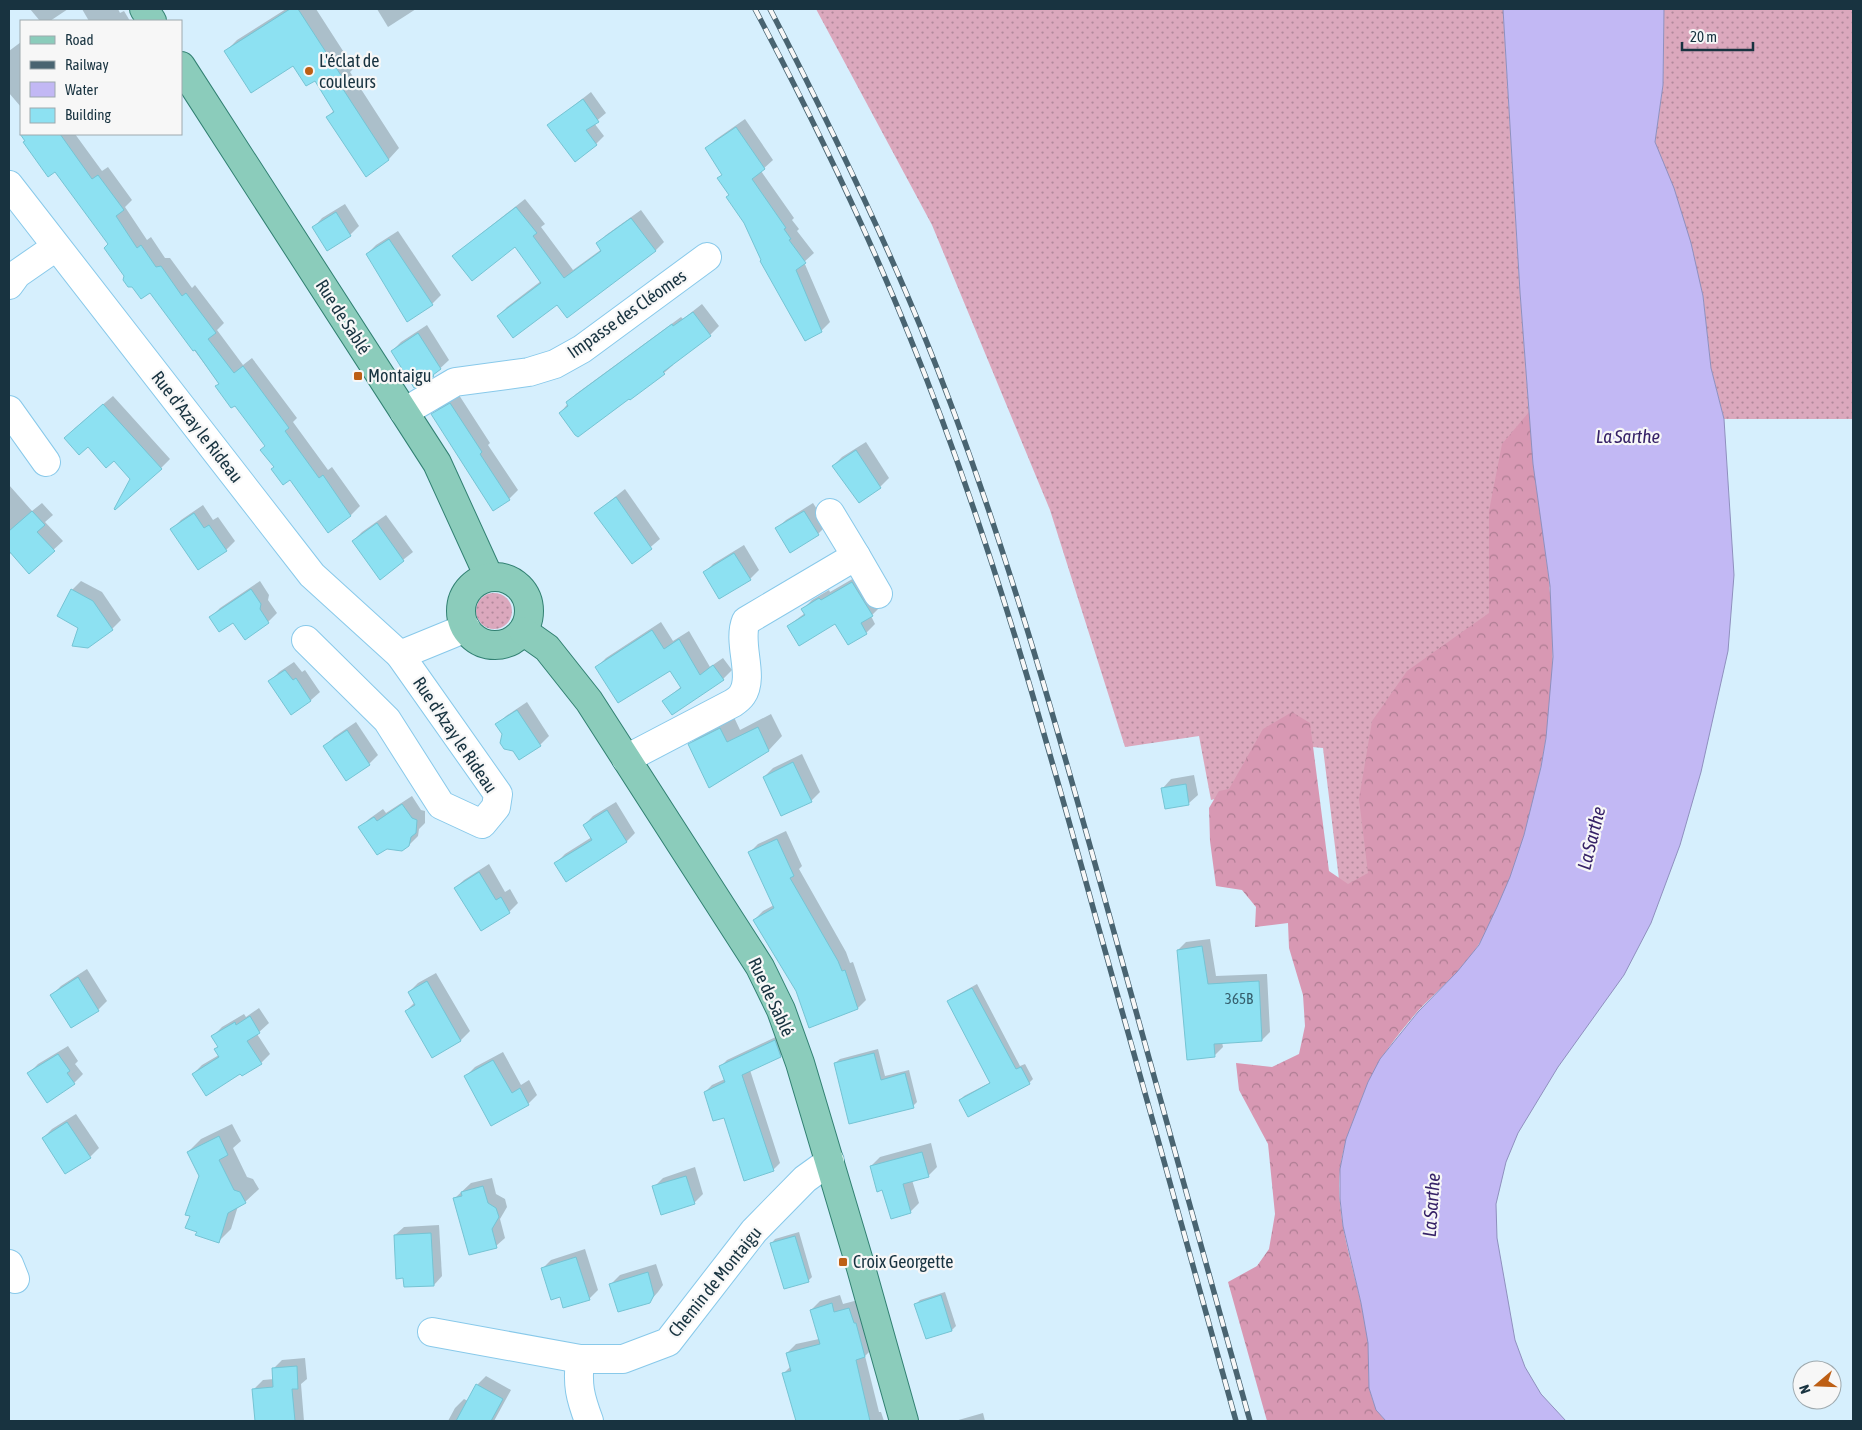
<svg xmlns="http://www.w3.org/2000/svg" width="1862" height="1430" font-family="'Asap Condensed',sans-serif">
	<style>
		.grass { fill: url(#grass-dots) }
		.forest { fill: url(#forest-crowns) }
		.water { fill: #c2b8f4; stroke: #8f90be }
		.shadow { fill: #0003 }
		.building { fill: #8de1f2; stroke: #75c4d4 }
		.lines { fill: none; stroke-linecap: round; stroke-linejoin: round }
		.minor-casing { stroke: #88c9ea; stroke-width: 30 }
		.major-casing { stroke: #318072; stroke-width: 30 }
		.minor { stroke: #fff; stroke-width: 28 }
		.major { stroke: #8bccbb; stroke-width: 28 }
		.rail-casing { stroke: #496471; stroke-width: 5.5 }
		.rail { stroke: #f7f7f7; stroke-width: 4; stroke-dasharray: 11; stroke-linecap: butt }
		.poi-dot { fill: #bd5f15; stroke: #f7f7f7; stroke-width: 2 }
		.labels { text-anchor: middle; stroke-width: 4.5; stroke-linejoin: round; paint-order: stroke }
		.number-label { font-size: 15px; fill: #355e6c }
		.poi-label { font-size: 18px; fill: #183340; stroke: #f7f7f7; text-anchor: start }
		.street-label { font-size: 18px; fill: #183340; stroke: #f7f7f7 }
		.water-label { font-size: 19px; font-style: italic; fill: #362267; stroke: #f7f7f7 }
	</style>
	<defs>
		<pattern id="grass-dots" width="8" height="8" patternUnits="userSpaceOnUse" patternTransform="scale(1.25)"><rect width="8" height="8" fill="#dba8bd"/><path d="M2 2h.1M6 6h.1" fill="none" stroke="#b1899b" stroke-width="1.8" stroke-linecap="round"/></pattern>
		<pattern id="forest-crowns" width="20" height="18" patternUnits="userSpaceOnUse" patternTransform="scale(1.25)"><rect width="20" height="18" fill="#d898b3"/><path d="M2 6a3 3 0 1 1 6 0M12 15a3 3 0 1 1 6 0" fill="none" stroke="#ae7d93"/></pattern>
	</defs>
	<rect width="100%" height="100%" fill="#d6effd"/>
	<g class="grass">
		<path d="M816,9H1503L1520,292L1533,464L1550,586L1347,945L1323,748L1279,744L1273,783L1211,800L1199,736L1125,747L1050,510L932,225Z"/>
		<path d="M1664,9H1853V419H1724L1711,368L1703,296L1655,142L1663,85Z"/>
		<circle cx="494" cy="611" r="18"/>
	</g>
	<path class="forest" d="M1529,412C1534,469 1543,526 1549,583C1556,641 1553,710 1541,766C1530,823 1509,894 1479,944C1463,971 1438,989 1417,1012C1399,1033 1380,1057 1368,1083C1363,1094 1359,1106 1355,1118C1348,1134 1342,1152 1340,1170C1335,1220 1355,1269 1364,1318C1366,1327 1368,1336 1368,1345C1370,1373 1364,1399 1386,1421H1267L1228,1282L1257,1266L1269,1249L1275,1214L1268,1144L1239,1090L1236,1063L1272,1067L1299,1054L1305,1026L1303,995L1289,948L1288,923L1255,927L1256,907L1242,890L1216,886L1210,841L1209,808L1219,791L1229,789L1263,729L1292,712L1310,723L1329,871L1348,884L1368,873L1359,799L1372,721L1407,671L1489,613V511L1502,444Z"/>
	<path class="water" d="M1503,9H1664L1663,85L1655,142L1674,188L1691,243L1703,296L1711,368L1724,419L1734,575L1728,651L1701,772L1680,845L1651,923L1624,975L1558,1067L1518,1133L1506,1162L1496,1204L1497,1238L1515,1340L1525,1367L1541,1394L1566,1421H1386L1376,1410L1369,1388L1368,1343L1361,1303L1343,1226L1340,1199V1169L1346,1139L1368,1082L1380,1059L1418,1012L1457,972L1479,945L1497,907L1510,877L1524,835L1541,767L1546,738L1553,657L1550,586L1533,464L1520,292Z"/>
	<g class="shadow">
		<path d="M30,9H68L50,21H40Z"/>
		<path d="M82,9H118L120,13L124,11L130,21H89Z"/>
		<path d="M286,9H316L354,68L350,72L399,148L389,159L367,175L328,117L334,110L315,80L293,65L226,51L237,40Z"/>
		<path d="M377,9H416L388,27Z"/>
		<path d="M21,42V107L9,93V51Z"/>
		<path d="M591,92L606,113L594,123L604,136L596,144L549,125Z"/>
		<path d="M745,119L773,160L761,171L794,218L792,220L799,229L797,231L814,253L804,262L830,322L821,331L762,261L731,194L723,174L707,149L715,140Z"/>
		<path d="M22,134H75L102,171L108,167L132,200L125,207L147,240L151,237L165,258H170L192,288L195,285L224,323L217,330L243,365L252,358L297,418L293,422L328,470L332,467L360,506L351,515L329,531L291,478L275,467L266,446L150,291L125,275L110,244L55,170Z"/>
		<path d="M525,199L545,224L541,227L573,270L602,249L598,244L606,235L641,210L664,242L656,250L567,316L557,303L498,316L507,307L541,281L515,245L454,256L463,248Z"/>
		<path d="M345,204L359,226L350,235L328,249L314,227L322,218Z"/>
		<path d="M398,231L441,295L432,304L367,254L376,245Z"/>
		<path d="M702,304L719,326L710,335L672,363L673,365L664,373L630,398L560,413L576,394L681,317L683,319Z"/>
		<path d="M427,325L449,360L433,375L392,351L401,342Z"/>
		<path d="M459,395L490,443L488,445L518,490L509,499L494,509L433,414L441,406Z"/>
		<path d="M113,396L170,459L161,468L131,478L114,459L74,429Z"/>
		<path d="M866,442L889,478L880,487L833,466L842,457Z"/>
		<path d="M9,485L32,511L42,503L53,515L45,522L63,541L29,572L12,552L9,555Z"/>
		<path d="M625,489L660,539L633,562L595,513Z"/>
		<path d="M813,503L827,525L818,534L777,528L786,520Z"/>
		<path d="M203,505L213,520L218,517L235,541L226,550L172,529L181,520Z"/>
		<path d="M386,515L413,552L380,578L353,541L362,532Z"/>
		<path d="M744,545L759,570L750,579L704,573L713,564Z"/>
		<path d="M861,574L881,606L871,616L875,624L866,633L848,644L836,623L788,626L805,613L803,609L812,600L829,590L830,592Z"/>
		<path d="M81,581L102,592L121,620L112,629L72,590Z"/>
		<path d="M260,581L269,595L268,600L277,613L268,622L234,621L211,617L220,608Z"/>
		<path d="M661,622L673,641L689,631L710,667L723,658L732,670L723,679L664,701L682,686L670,669L597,667L606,658Z"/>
		<path d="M294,662L302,672L305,670L320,692L311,700L291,713L270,681L279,672Z"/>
		<path d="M527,702L549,736L540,745L503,734L497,725L506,716Z"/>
		<path d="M771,714L782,736L769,750L710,787L690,744L703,731L733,715L740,730Z"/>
		<path d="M356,722L378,755L369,764L347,779L325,746L334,737Z"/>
		<path d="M802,754L820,792L811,801L764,777L773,768Z"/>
		<path d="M1194,775L1198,795L1189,803L1163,788L1171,779Z"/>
		<path d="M412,796L421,810L425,811V823L419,829L418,836L409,845L360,828L369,819L383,809L386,813Z"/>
		<path d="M616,802L635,833L626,842L556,863L565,854L592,837L584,825L593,816Z"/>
		<path d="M786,831L802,866L799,869L846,952L850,963L853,962L866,1000L858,1008L797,991L754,920L763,911L774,905L749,853L758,844Z"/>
		<path d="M489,864L505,892L510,889L518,903L509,912L455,888L464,880Z"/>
		<path d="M1210,939L1216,976L1267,974L1270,1032L1262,1040L1222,1042L1223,1047L1215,1055L1178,950L1186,942Z"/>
		<path d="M87,969L107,1001L98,1010L72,1027L52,995L61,986Z"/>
		<path d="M436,973L470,1031L461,1040L432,1056L406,1011L415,1002L409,992L418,983Z"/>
		<path d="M977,984L1020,1066L1025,1064L1033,1079L1029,1083L960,1100L964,1096L991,1082L948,1002L952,998Z"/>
		<path d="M259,1008L269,1023L257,1034L270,1054L261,1063L240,1072L193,1074L202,1065L219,1055L215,1049L219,1046L213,1036L222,1027L244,1014L246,1017Z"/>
		<path d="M782,1034L787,1048L780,1056L750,1070L780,1163L773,1170L705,1092L712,1085L725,1079L720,1067L727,1060Z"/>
		<path d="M68,1046L78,1061L75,1064L83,1074L74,1083L29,1073L38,1064Z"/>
		<path d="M878,1049L885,1076L909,1070L917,1102L913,1106L835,1063L840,1059Z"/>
		<path d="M503,1052L521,1085L529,1080L537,1095L528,1104L466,1076L475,1067Z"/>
		<path d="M76,1114L99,1148L90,1157L43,1138L52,1129Z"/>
		<path d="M232,1124L241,1141L233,1148L247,1177L253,1179L259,1189L245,1202L238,1206L231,1229L218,1242L198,1231L191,1216L200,1176L188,1152L201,1139Z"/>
		<path d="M931,1143L937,1167L928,1176L912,1180L919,1203L910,1212L883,1189L871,1166L880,1157Z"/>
		<path d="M695,1167L703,1194L694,1203L654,1187L663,1178Z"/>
		<path d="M492,1178L496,1194L505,1199L507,1207L500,1219L505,1238L496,1246L455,1198L471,1183Z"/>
		<path d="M439,1225L442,1276L434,1285L404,1277L395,1235L404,1227Z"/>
		<path d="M799,1232L812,1277L808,1281L771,1244L775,1239Z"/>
		<path d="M585,1249L598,1290L589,1299L561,1296L542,1269L551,1260Z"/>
		<path d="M656,1264L663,1285L658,1292L649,1302L611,1284L620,1275Z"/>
		<path d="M945,1292L956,1326L952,1330L916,1304L920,1300Z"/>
		<path d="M840,1295L843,1304L858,1300L874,1347L865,1356L879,1412H881L884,1421H837L831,1401L783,1374L791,1366L787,1353L796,1344L819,1339L811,1310L820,1301Z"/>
		<path d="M305,1358L307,1379L301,1384L304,1421H256L254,1389L263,1380L274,1379L273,1369L282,1360Z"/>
		<path d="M486,1376L511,1390L494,1421H448L455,1408L464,1399L468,1401L477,1385Z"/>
		<path d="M983,1413L985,1421H955Z"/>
	</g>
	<g class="building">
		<path d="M290,9H298L344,80L339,83L389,160L366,177L326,117L334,112L315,81L306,86L293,66L251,93L224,51Z"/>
		<path d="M583,99L599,122L586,130L597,145L575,162L547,125Z"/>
		<path d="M736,127L765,169L752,179L786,228L784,229L791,239L789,240L806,263L796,270L822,332L805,341L760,261L761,260L744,223L726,197L729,195L717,178L722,175L705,148Z"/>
		<path d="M20,134H60L92,179L98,175L124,210L116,216L137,248L141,245L156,267L161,266L182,296L186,293L216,333L208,339L234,373L243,366L289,428L285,431L319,478L323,475L351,516L328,533L290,480L283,485L271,469L274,467L260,450L265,446L235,406L231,408L215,386L219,384L195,350L193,351L150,293L141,299L132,287H128L123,280L124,276L104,248L108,244L55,172L48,177L23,142L25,141Z"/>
		<path d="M516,207L537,233L533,236L564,278L601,251L596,243L631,218L656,251L567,318L557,305L513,338L497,316L541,283L515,247L472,281L452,256Z"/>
		<path d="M336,212L351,236L327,251L312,227Z"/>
		<path d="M389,239L433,305L407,322L366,254Z"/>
		<path d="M693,312L711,336L663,372L665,374L630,400L629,399L578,437L575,435L559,413L568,406L566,402L672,324L673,326Z"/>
		<path d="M418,333L441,369L433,375L434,376L414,388L391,351Z"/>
		<path d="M450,403L482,452L480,454L510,500L493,511L431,414Z"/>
		<path d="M103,404L162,469L115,510L114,509L130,479L114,461L106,468L88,447L79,455L64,438Z"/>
		<path d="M856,450L881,488L859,503L832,466Z"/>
		<path d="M616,497L652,549L632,564L594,513Z"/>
		<path d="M32,511L45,525L37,532L55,551L29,574L9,551V531Z"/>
		<path d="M804,511L819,535L790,553L775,528Z"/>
		<path d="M194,513L204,528L209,525L227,551L198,570L170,529Z"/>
		<path d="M377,523L404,561L380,580L352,541Z"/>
		<path d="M734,553L751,580L719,599L703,572Z"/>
		<path d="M852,582L873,616L861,623L867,634L848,645L835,624L799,646L787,626L805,615L801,609L819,598L821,600Z"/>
		<path d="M71,589L93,601L113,630L88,648L72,646L78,628L57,616Z"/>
		<path d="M251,589L261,604L260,609L269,623L245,640L233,623L219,632L209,617Z"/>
		<path d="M652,630L664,649L679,639L700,675L713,665L724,680L672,715L662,701L681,688L670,671L618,703L595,667Z"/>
		<path d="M285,670L293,680L296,678L311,701L291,715L268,681Z"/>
		<path d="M517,710L541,746L519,760L513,751L504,749L500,743L502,734L495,724Z"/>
		<path d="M758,727L769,751L709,788L688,744L720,728L727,742Z"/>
		<path d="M347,730L370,765L346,781L323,746Z"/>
		<path d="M793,762L812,802L781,816L763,777Z"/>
		<path d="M1186,784L1189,805L1165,809L1161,788Z"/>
		<path d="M402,804L412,818L417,820L416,833L411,837L409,846L402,851L387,849L377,855L358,827L374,817L377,821Z"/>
		<path d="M607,810L627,842L566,882L554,863L592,840L583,825Z"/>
		<path d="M777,839L794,876L790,878L838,961L842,971L845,970L858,1009L809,1028L796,991L753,920L774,908L748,852Z"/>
		<path d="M479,872L496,900L501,897L510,913L481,931L454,888Z"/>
		<path d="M1202,946L1208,984L1259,981L1262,1041L1214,1044L1215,1057L1187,1060L1177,950Z"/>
		<path d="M78,977L99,1011L71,1028L50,995Z"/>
		<path d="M427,981L461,1041L432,1058L405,1011L415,1005L408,992Z"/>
		<path d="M972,988L1016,1069L1021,1067L1030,1084L968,1117L959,1100L990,1083L947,1001Z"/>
		<path d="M250,1016L260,1033L247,1041L262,1064L242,1076L240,1074L206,1096L192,1074L219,1057L214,1049L218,1047L211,1036L235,1022L236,1025Z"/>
		<path d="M775,1040L781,1057L742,1075L774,1171L744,1181L724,1118L713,1121L704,1092L725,1082L719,1066Z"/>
		<path d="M874,1053L881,1080L905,1073L914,1108L849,1124L834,1063Z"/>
		<path d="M58,1054L70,1071L67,1073L75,1084L47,1103L27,1073Z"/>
		<path d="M493,1060L512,1093L520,1088L529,1105L491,1126L464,1076Z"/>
		<path d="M67,1122L91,1158L65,1174L42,1138Z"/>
		<path d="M219,1136L228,1155L219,1160L234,1190L240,1192L246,1203L228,1213L219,1243L195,1235L197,1232L185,1228L190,1216L185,1215L199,1176L187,1152Z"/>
		<path d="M922,1152L929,1177L903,1184L911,1213L891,1219L882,1190L877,1192L870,1166Z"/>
		<path d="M686,1176L695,1204L661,1215L652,1186Z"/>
		<path d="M483,1186L488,1203L496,1208L499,1217L492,1229L497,1248L469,1255L453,1198L462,1196L461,1192Z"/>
		<path d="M431,1233L434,1286L404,1287L403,1278L396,1279L394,1235Z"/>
		<path d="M795,1236L809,1282L784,1289L770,1243Z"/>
		<path d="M576,1257L590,1300L563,1308L560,1297L551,1300L541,1268Z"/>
		<path d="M648,1272L654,1295L650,1303L618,1312L609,1284Z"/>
		<path d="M941,1295L952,1331L926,1339L914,1304Z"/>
		<path d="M832,1303L834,1312L849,1308L854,1323H856L865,1357L856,1360L870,1421H796L782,1373L791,1371L786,1353L820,1344L810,1310Z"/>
		<path d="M297,1366L298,1389H292L295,1421H255L252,1389L273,1387L272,1368Z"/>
		<path d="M476,1384L503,1399L491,1421H456Z"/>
	</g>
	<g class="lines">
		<defs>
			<g id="minor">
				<path d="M9,185L312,575L400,655L466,628"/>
				<path d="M9,285L17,274L56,247"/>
				<path d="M9,410L46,462"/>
				<path d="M404,412L455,382L529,372L555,364L582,349L707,257"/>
				<path d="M856,556L878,594"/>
				<path d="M306,640L387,720L441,805L482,824L496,807L498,794L400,655"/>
				<path d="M626,759L733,703C736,701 740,698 742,695C755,676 737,643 746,621L856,556L830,513"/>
				<path d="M9,1264L15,1279"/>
				<path d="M432,1332L580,1359H623L668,1342L754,1231L805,1179L830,1161"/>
				<path d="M580,1359C577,1385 580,1397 589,1421"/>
			</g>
			<g id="major">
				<path d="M144,9L152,21"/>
				<path d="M181,66L437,463L489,577"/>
				<circle cx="495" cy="611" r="34"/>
				<path d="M523,631L547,648L589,701L760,967L781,1010L800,1063L861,1268L904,1421"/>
			</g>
		</defs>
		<use href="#minor" class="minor-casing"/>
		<use href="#major" class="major-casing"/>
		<use href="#minor" class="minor"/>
		<use href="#major" class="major"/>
		<defs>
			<g id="rail">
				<path d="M755,9C811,115 864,223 909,335C987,526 1042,723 1097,922C1144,1088 1190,1255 1236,1421"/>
				<path d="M770,9C824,113 876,219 921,328C998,516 1053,712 1107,907C1155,1079 1202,1250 1250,1421"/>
			</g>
		</defs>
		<use href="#rail" class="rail-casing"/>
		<use href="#rail" class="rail"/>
	</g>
	<g class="poi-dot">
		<circle cx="309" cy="71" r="5"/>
		<rect x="353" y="371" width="10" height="10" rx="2.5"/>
		<rect x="838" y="1257" width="10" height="10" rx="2.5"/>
	</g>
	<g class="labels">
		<g class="number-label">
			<text x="1239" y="1004">365B</text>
		</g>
		<g class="poi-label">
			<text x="319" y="67">L'éclat de<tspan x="319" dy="21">couleurs</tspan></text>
			<text x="368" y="382">Montaigu</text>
			<text x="853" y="1268">Croix Georgette</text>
		</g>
		<g class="street-label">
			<text transform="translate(627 314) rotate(-35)" y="6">Impasse des Cléomes</text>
			<text transform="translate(343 317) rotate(57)" y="6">Rue de Sablé</text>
			<text transform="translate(197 427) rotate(52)" y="6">Rue d'Azay le Rideau</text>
			<text transform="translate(455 735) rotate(56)" y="6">Rue d'Azay le Rideau</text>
			<text transform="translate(771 997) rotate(65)" y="6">Rue de Sablé</text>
			<text transform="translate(715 1282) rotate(-51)" y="6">Chemin de Montaigu</text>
		</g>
		<g class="water-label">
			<text x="1628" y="443">La Sarthe</text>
			<text transform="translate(1591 838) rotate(-76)" y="7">La Sarthe</text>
			<text transform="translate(1431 1205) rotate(-86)" y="7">La Sarthe</text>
		</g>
	</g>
	<rect width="1862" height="1430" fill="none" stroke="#183340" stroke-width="20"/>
	<rect x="20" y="20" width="162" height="115" fill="#f7f7f7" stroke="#9ea9ae"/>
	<rect x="30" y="36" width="25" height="8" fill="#8bccbb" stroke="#9ea9ae"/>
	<text x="65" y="45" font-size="15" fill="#183340">Road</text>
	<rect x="30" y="61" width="25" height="8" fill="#496471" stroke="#9ea9ae"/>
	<text x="65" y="70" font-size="15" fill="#183340">Railway</text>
	<rect x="30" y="82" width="25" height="15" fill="#c2b8f4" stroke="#9ea9ae"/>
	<text x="65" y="95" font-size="15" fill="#183340">Water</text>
	<rect x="30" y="108" width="25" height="15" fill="#8de1f2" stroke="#9ea9ae"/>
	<text x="65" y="120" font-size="15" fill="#183340">Building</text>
	<g transform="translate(1817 1385) rotate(251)"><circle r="24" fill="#f7f7f7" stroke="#9ea9ae"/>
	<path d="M0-4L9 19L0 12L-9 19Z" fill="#bd5f15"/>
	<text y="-8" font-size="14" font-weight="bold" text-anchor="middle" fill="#183340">N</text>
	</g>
	<path d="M1682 42v8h71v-8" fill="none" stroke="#183340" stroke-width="2.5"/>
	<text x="1690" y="42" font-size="15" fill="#183340" stroke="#f7f7f7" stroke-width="4" paint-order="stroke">20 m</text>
</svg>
